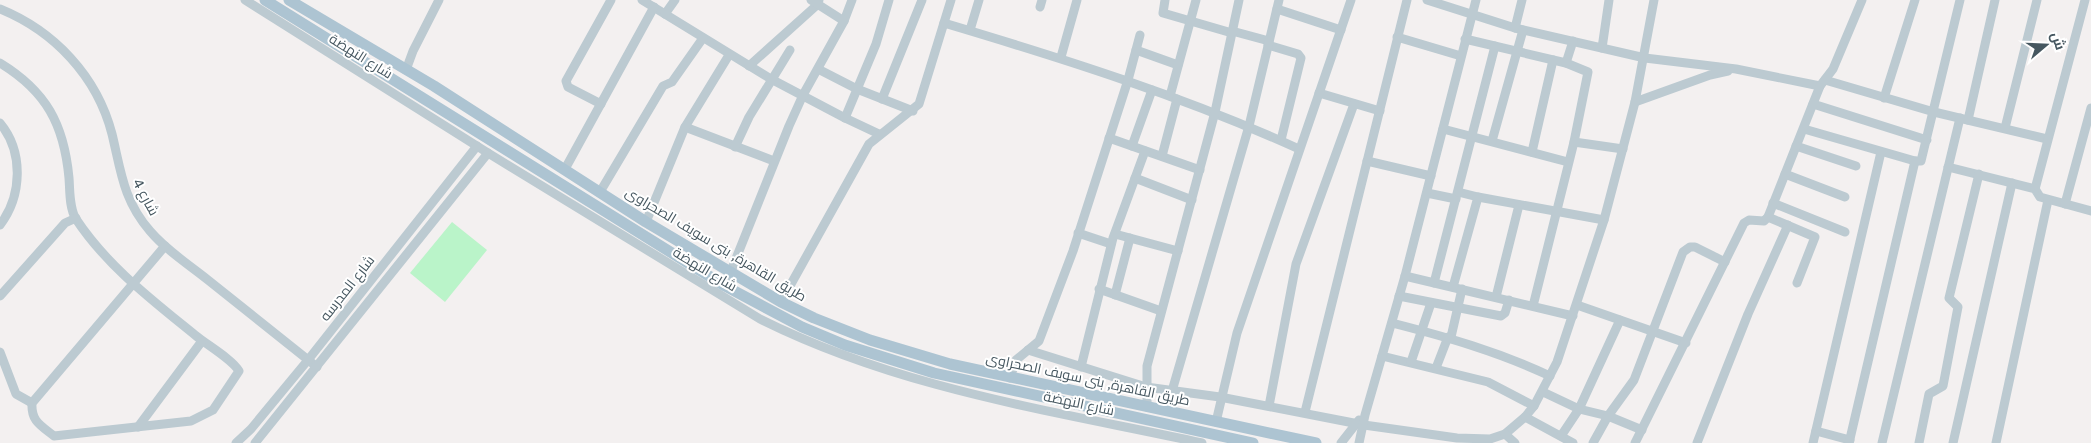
<svg xmlns="http://www.w3.org/2000/svg" width="2091" height="443" font-family="'Varela Round',Cairo,sans-serif">
	<style>
		.green { fill: #baf4c9 }
		.lines { fill: none; stroke-linecap: round; stroke-linejoin: round }
		.minor { stroke: #bccad1; stroke-width: 9 }
		.major { stroke: #adc4d2; stroke-width: 11 }
		.labels { text-anchor: middle; stroke-width: 4; stroke-linejoin: round; paint-order: stroke }
		.street-label { font-size: 14px; fill: #465760; stroke: #fff }
	</style>
	<rect width="100%" height="100%" fill="#f3f0f0"/>
	<path class="green" d="M452,222L487,250L445,302L410,273Z"/>
	<g class="lines">
		<g class="minor">
			<path d="M245,0L488,153L760,319C900,389 1050,410 1202,443"/>
			<path d="M642,0L771,79L845,118L879,134"/>
			<path d="M1165,0L1163,13L1232,33"/>
			<path d="M1427,0L1515,28L1645,58L1736,69L1820,86"/>
			<path d="M1040,7L1042,0"/>
			<path d="M0,9C54,31 97,76 112,134C121,171 123,200 150,231C166,250 188,264 208,280C244,309 281,338 317,367"/>
			<path d="M1277,9L1341,30"/>
			<path d="M665,14L675,0"/>
			<path d="M844,21L852,0"/>
			<path d="M944,23C1065,59 1185,97 1299,149"/>
			<path d="M1515,28L1522,0"/>
			<path d="M970,30L979,0"/>
			<path d="M1232,31L1269,41"/>
			<path d="M1397,37L1461,56"/>
			<path d="M1465,39L1566,63L1588,72L1574,142L1533,306"/>
			<path d="M1268,45L1298,54L1301,58L1281,140"/>
			<path d="M1602,48L1609,0"/>
			<path d="M1136,50L1178,65"/>
			<path d="M1061,57L1077,0"/>
			<path d="M0,63C46,91 64,124 69,178C70,190 69,208 76,219C107,266 152,300 195,335C207,345 232,359 239,371L213,410L191,421L54,436C40,425 31,421 32,403L165,246"/>
			<path d="M1566,63L1573,41"/>
			<path d="M749,66L817,5L819,0"/>
			<path d="M818,69L857,89L913,111"/>
			<path d="M406,70L413,51L439,0"/>
			<path d="M1825,80L1934,112L2047,139"/>
			<path d="M1319,93L1380,111"/>
			<path d="M1170,96L1196,0"/>
			<path d="M1884,98L1915,0"/>
			<path d="M882,99L922,0"/>
			<path d="M1635,102L1710,75L1728,71"/>
			<path d="M601,104L568,87L566,81L611,0"/>
			<path d="M1813,104L1927,140"/>
			<path d="M845,118L876,44L889,0"/>
			<path d="M1968,120L1995,0"/>
			<path d="M0,123C24,152 22,196 0,225"/>
			<path d="M685,127L774,161"/>
			<path d="M2005,128L2037,0"/>
			<path d="M1443,129L1568,162"/>
			<path d="M1804,129L1915,161H1921L1960,0"/>
			<path d="M1109,138L1200,170"/>
			<path d="M1492,141L1523,30"/>
			<path d="M1574,142L1623,149"/>
			<path d="M1132,146L1152,90"/>
			<path d="M1796,146L1856,166"/>
			<path d="M735,147L749,117L790,50"/>
			<path d="M1532,152L1553,60"/>
			<path d="M1162,156L1177,99"/>
			<path d="M1367,161L1431,176"/>
			<path d="M1948,167L2035,189L2040,197L2091,211"/>
			<path d="M565,169L654,7"/>
			<path d="M1785,174L1845,197"/>
			<path d="M1135,178L1192,200"/>
			<path d="M2035,189L2085,0"/>
			<path d="M600,192L663,86L672,82L703,38"/>
			<path d="M1427,193L1456,199"/>
			<path d="M1478,197L1604,220"/>
			<path d="M1773,203L1845,232"/>
			<path d="M2065,204L2091,108"/>
			<path d="M1768,217L1815,237L1797,283"/>
			<path d="M646,222L685,127L729,55"/>
			<path d="M1078,233L1111,244"/>
			<path d="M1115,234L1178,251"/>
			<path d="M1405,276L1573,316"/>
			<path d="M1434,283L1495,46"/>
			<path d="M725,286L789,126L803,95L844,21L811,0"/>
			<path d="M1453,287L1478,197L1458,192"/>
			<path d="M1099,289L1161,311"/>
			<path d="M1115,295L1130,238"/>
			<path d="M0,296L65,223L76,218"/>
			<path d="M1399,296L1501,316L1505,313L1509,300"/>
			<path d="M1496,297L1519,205"/>
			<path d="M781,302L869,144L919,104L951,0"/>
			<path d="M1577,305L1686,343"/>
			<path d="M1392,323C1447,337 1499,352 1550,376"/>
			<path d="M1451,337L1462,289"/>
			<path d="M1028,350L1146,387L1220,397L1364,425L1457,438L1490,439L1505,434L1525,417L1534,406L1557,362L1604,220L1635,102L1654,0"/>
			<path d="M0,352L16,394L32,403"/>
			<path d="M1382,356L1488,382L1534,406"/>
			<path d="M1411,362L1431,303"/>
			<path d="M1081,367L1113,238L1145,151"/>
			<path d="M1436,368L1448,337"/>
			<path d="M1010,378L1016,360L1039,341L1073,251L1128,80L1140,35"/>
			<path d="M1172,391L1249,126L1279,0"/>
			<path d="M1543,392L1579,409L1608,416L1642,430"/>
			<path d="M1269,406L1296,264L1354,104"/>
			<path d="M1147,407V366L1215,112L1239,0"/>
			<path d="M1305,412L1407,0"/>
			<path d="M1525,417L1573,443"/>
			<path d="M1216,422L1237,333L1351,0"/>
			<path d="M138,427L202,341"/>
			<path d="M1816,431L1850,440"/>
			<path d="M1505,434L1515,443"/>
			<path d="M1561,436L1579,409L1620,320"/>
			<path d="M236,443L251,429L308,360L477,146"/>
			<path d="M255,443L488,153"/>
			<path d="M1341,443L1359,420"/>
			<path d="M1359,443L1365,415L1405,276L1476,0"/>
			<path d="M1593,443L1608,416L1634,380L1683,252L1690,247H1695L1725,262"/>
			<path d="M1635,443L1744,223L1749,220L1764,221L1768,217L1820,86L1833,69L1862,0"/>
			<path d="M1697,443L1748,314L1788,225"/>
			<path d="M1813,443L1881,152"/>
			<path d="M1849,443L1915,161"/>
			<path d="M1882,443L1960,118"/>
			<path d="M1919,443L1929,394L1943,386L1958,307L1949,298L1979,174"/>
			<path d="M1953,443L2012,183"/>
			<path d="M1996,443L2048,200"/>
		</g>
		<g class="major">
			<path d="M265,0L725,286L802,327L845,345L934,373L1253,443"/>
			<path d="M289,0L434,86L646,222L781,302L814,318L870,340L950,364L1316,443"/>
		</g>
	</g>
	<g class="labels">
		<g class="street-label">
			<text transform="translate(361 56) rotate(32)" y="5">شارع النهضة</text>
			<text transform="translate(146 197) rotate(62)" y="5">شارع 4</text>
			<text transform="translate(716 244) rotate(31)" y="5">طريق القاهرة, بنى سويف الصحراوى</text>
			<text transform="translate(705 269) rotate(31)" y="5">شارع النهضة</text>
			<text transform="translate(347 288) rotate(-52)" y="5">شارع المدرسه</text>
			<text transform="translate(1088 379) rotate(12)" y="5">طريق القاهرة, بنى سويف الصحراوى</text>
			<text transform="translate(1079 403) rotate(12)" y="5">شارع النهضة</text>
		</g>
	</g>
	<g transform="translate(2046 45) rotate(71)" stroke="#ffffff" stroke-width="4" paint-order="stroke">
	<path d="M0-4L9 19L0 12L-9 19Z" fill="#465760"/>
	<text y="-8" font-size="14" font-weight="bold" text-anchor="middle" fill="#465760">ش</text>
	</g>
</svg>
